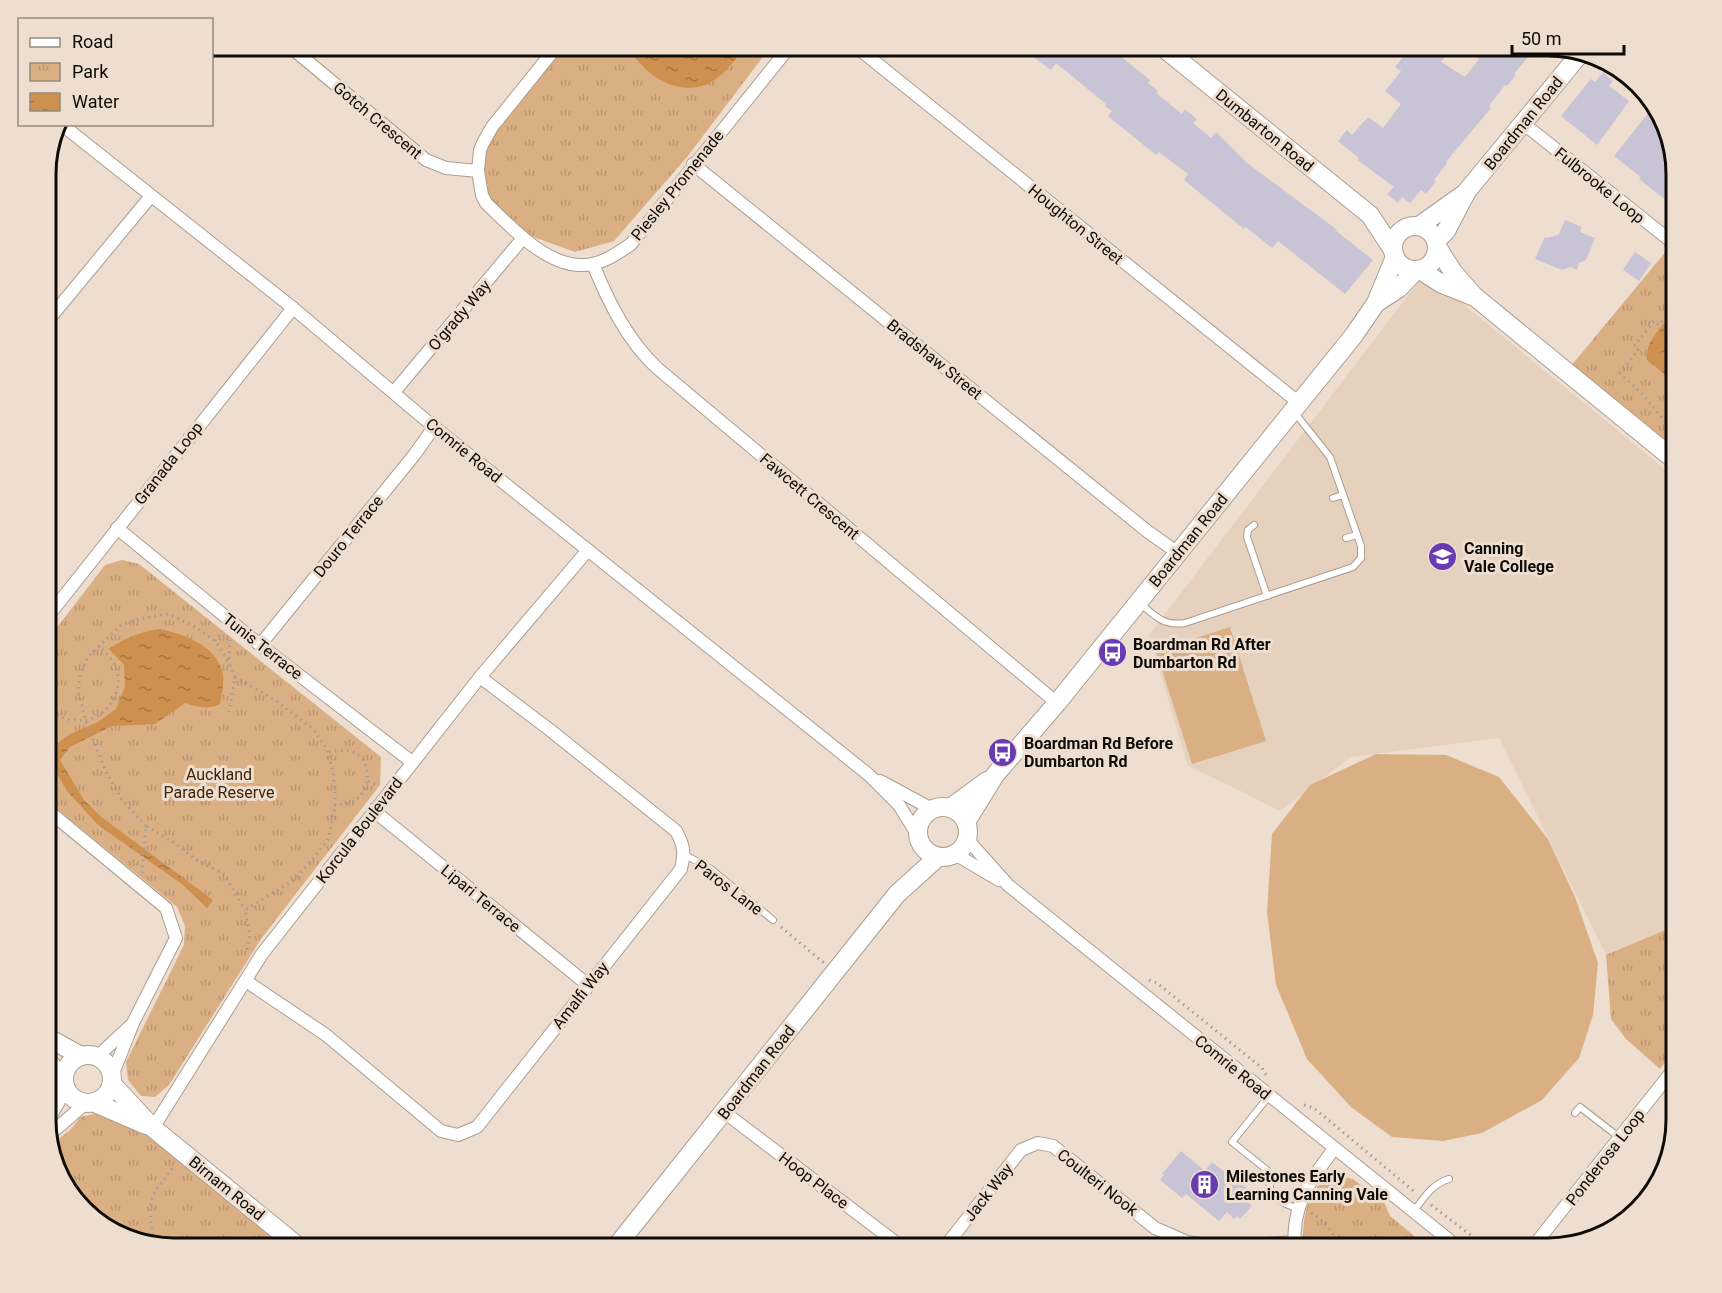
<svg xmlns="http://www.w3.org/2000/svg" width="1722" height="1293" font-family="Roboto,sans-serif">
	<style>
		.built { fill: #e5d1bd }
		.grass { fill: #daaf84 }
		.park { fill: url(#park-tufts) }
		.water { fill: url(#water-ripples) }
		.building { fill: #c8c3d5 }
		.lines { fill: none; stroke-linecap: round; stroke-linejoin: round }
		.lane-casing { stroke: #ab9d8f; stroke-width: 8 }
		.street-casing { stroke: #ab9d8f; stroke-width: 14 }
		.secondary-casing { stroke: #ab9d8f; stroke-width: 20 }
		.path { stroke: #a69b90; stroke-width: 3; stroke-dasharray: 1.5 4.5; stroke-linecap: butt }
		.lane { stroke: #fff; stroke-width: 6 }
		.street { stroke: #fff; stroke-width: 12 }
		.secondary { stroke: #fff; stroke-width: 18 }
		.labels { text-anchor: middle; stroke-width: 6; stroke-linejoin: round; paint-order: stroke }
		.street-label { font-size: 16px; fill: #0f0b06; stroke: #edded0 }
		.poi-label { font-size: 16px; font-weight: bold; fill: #0f0b06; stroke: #edded0; text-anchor: start }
		.park-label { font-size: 16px; fill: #3d2407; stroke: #edded0 }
		.rim { fill: none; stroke: #0f0b06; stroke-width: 3 }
	</style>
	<defs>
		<pattern id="park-tufts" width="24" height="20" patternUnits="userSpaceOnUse" patternTransform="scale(1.5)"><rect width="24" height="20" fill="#daaf84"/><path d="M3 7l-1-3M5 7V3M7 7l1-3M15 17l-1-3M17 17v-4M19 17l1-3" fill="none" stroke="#ba9570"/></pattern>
		<pattern id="water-ripples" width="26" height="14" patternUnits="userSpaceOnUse" patternTransform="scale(1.5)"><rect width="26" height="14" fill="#cd904e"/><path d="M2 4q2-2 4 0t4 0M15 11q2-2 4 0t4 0" fill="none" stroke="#a5743f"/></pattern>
	</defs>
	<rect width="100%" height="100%" fill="#edded0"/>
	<path class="built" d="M1425,273L1677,479V925L1606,955L1499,738L1351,757L1280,811L1245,793L1188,766L1149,635Z"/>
	<g class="grass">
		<path d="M1230,627L1266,741L1192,764L1156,651Z"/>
		<path d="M1376,754L1446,755L1499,777L1548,839L1575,897L1598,963L1593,1015L1579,1058L1542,1100L1482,1133L1443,1141L1392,1137L1351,1107L1307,1059L1276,985L1267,912L1272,834L1310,785Z"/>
	</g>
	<g class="park">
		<path d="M563,45H772L687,157L614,241L575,252L514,230L481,194L478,154Z"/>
		<path d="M1668,249L1677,256V452L1571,366Z"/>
		<path d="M122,560L139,564L381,757L380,785L261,939L169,1085L155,1097L141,1096L128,1080L126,1062L184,945L185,926L177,907L45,799V643L105,565Z"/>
		<path d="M1677,925V1047L1660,1069L1626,1039L1611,1019L1606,955Z"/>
		<path d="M98,1113L146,1131L287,1248H173L95,1221L58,1177L50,1146L70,1130L81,1117Z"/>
		<path d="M1336,1175L1353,1179L1385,1204L1390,1216L1429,1248H1303C1302,1222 1306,1182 1336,1175Z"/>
	</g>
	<g class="water">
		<path d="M627,45H745C737,59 721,79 705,85C673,96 641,72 627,45Z"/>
		<path d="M1677,310V388L1661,371L1647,360C1644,342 1665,322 1677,310Z"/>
		<path d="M159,629C182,633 214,645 222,670C225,681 222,693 220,704C209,710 197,707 185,703L155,724L112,726L70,747L60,760L84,800L100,816L213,900L207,908L183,885L98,825L67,791L52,765L45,762V750L48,751L70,734L98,722L116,709L125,687L124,665L109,649C125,638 140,632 159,629Z"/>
	</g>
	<g class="building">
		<path d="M1017,45H1100L1107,51L1108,49L1113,53L1114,51L1150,80L1148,83L1158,91L1156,93L1182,114L1185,109L1197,119L1193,123L1211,138L1216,132L1247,163L1336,229L1335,230L1373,260L1345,294L1278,241L1272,248L1246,227L1244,229L1184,180L1188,174L1159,152L1156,155L1108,116L1112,111L1105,106L1106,104L1056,63L1051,70Z"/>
		<path d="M1413,45H1455L1441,62L1465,77L1479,59L1458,45H1541L1531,58L1528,57L1514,74L1516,75L1507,86L1505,85L1489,106L1491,108L1446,162L1447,163L1434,180L1436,181L1426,194L1421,190L1410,203L1402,197L1398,203L1387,194L1394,187L1358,160L1359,158L1338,141L1347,130L1352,135L1368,117L1383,128L1401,104L1385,91L1401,71L1395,67Z"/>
		<path d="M1603,72L1613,81L1609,86L1629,101L1597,145L1561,116L1591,79L1595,82Z"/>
		<path d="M1649,112L1666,126L1677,173V209L1639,179L1641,177L1614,156Z"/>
		<path d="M1565,220L1582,227L1580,232L1595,238L1586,260L1579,263L1577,270L1570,267L1562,270L1535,259L1545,237L1548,238L1559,234Z"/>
		<path d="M1635,252L1651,263L1639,281L1623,270Z"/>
		<path d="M1181,1151L1205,1171L1212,1162L1226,1173L1229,1169L1243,1181L1241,1183L1247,1188L1241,1195L1252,1206L1240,1219L1237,1216L1234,1219L1227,1212L1219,1221L1186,1194L1182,1198L1160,1180L1164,1175L1162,1174Z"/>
	</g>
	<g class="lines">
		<defs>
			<g id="lane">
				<path d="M1333,498L1343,495"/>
				<path d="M1254,525L1248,530L1247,537L1267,596"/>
				<path d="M1346,538L1357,535"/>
				<path d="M1141,604C1156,617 1164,626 1185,623L1353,567L1361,558V546L1330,457L1298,417L1293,414"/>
				<path d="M685,855L711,869L773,920"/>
				<path d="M1269,1096L1232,1142L1267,1170L1271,1193L1286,1204L1298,1209"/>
				<path d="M1575,1113L1580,1107L1620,1138"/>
				<path d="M1413,1212C1424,1198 1432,1184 1449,1179"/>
			</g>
			<g id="street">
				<path d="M288,45L426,160L446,168L478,171"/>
				<path d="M558,45L492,127L483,143L480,150L478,171L482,195L486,203C510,226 545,265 581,265C599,266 617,254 631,244L791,45"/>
				<path d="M854,45L1298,402"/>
				<path d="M61,124L293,308L434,427L869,775L899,805L917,834"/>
				<path d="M1524,124L1677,246"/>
				<path d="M693,164L1147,531L1178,553"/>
				<path d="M593,264C608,301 627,340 657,368L1057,703"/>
				<path d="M45,324L151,196"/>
				<path d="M394,392L523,238"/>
				<path d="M117,528L260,645L412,762"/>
				<path d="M45,620L293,308"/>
				<path d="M260,645L415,454L434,427"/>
				<path d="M880,781L932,809"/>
				<path d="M45,808L166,908L176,938L133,1023L112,1076"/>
				<path d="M373,810L588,985"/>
				<path d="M967,839L1008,885L1459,1248"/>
				<path d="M955,854L999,880"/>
				<path d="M246,981L326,1035L441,1131L458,1135L477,1127L681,869C685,853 684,845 676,831L550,730L480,677"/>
				<path d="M97,1057L130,1026"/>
				<path d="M724,1112L903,1248"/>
				<path d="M45,1126L66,1089"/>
				<path d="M153,1128L262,954L480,677L588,550"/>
				<path d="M48,1136L86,1103"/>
				<path d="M944,1248L1021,1150L1038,1143L1053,1146L1155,1228L1187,1242L1221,1247L1295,1242"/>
				<path d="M1295,1248C1291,1206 1310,1180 1334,1149"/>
				<path d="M1532,1248L1677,1065"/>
			</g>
			<g id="secondary">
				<path d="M1160,45L1370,215L1393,250"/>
				<circle cx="1415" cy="248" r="22"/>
				<path d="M1419,226L1464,194"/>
				<path d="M1436,241L1446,231L1467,191L1579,55"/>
				<path d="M1438,248L1453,272L1474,296L1677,462"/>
				<path d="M1420,270L1442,284L1472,296"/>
				<path d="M1376,303L1399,288L1415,271"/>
				<circle cx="943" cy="832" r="25"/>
				<path d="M950,808L987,781"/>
				<path d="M966,822L995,775L1057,703L1354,335L1376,303L1395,257"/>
				<path d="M45,1036L81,1056"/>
				<circle cx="88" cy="1079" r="24"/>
				<path d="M45,1057L63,1081"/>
				<path d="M112,1084L153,1128L300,1248"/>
				<path d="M95,1103L146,1125"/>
				<path d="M615,1248L897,894L938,857"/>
			</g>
		</defs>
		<use href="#lane" class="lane-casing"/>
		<use href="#street" class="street-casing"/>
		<use href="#secondary" class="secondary-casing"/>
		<g class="path">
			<path d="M1677,302L1659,325L1654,321L1634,346L1638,350L1620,373L1644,396L1677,436"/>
			<path d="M215,641L222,631"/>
			<path d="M229,659L230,636"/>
			<path d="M235,677L275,700L314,730L327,749L333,772L335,793V809L328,840L296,879L245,910L250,936L247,951"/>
			<path d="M45,712C58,717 73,722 87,720C111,715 126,686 114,664C110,657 104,651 98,646"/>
			<path d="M329,752C336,751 345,749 353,752C373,760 371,791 354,801C349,804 341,804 335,805"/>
			<path d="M368,781L378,786"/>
			<path d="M146,826L122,800L106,772L86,722L78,691L80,674L88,657L121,625L139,619L168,614L192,625L215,641L227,659L235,677L229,712"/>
			<path d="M142,873L146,826L173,842L198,861L224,874L245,910"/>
			<path d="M781,927L824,963"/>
			<path d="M1149,980L1157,983L1262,1068L1266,1075"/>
			<path d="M1304,1105L1314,1108L1416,1193"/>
			<path d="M1431,1205L1488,1248"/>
			<path d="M1311,1213C1326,1222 1334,1231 1337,1248"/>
			<path d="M154,1241C146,1198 149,1199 175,1165"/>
			<path d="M1490,1248H1501"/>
		</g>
		<use href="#lane" class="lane"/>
		<use href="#street" class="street"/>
		<use href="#secondary" class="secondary"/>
	</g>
	<defs>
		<symbol id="school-disc" viewBox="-11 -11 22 22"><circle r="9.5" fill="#693bb3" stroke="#edded0"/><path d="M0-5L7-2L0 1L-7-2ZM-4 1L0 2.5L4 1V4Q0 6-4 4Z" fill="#fff"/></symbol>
		<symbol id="bus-disc" viewBox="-11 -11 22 22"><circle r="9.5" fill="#693bb3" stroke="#edded0"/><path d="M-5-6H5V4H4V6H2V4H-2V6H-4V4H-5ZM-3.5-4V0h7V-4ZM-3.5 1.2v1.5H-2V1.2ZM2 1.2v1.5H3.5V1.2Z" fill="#fff"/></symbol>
		<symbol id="building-disc" viewBox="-11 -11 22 22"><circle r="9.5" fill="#693bb3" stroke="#edded0"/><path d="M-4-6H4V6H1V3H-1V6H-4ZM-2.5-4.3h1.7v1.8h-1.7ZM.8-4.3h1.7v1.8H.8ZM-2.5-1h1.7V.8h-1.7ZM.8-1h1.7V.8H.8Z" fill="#fff"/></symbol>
	</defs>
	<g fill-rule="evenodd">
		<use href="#school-disc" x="1426" y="540" width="33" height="33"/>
		<use href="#bus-disc" x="1096" y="636" width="33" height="33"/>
		<use href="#bus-disc" x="986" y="736" width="33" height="33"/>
		<use href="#building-disc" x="1188" y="1168" width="33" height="33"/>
	</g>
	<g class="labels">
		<g class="street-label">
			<text transform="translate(378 120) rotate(40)" y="6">Gotch Crescent</text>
			<text transform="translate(1523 123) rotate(-51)" y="6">Boardman Road</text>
			<text transform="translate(1265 130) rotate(39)" y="6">Dumbarton Road</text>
			<text transform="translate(677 185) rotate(-51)" y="6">Piesley Promenade</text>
			<text transform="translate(1600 185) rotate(39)" y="6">Fulbrooke Loop</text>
			<text transform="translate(1076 224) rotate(39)" y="6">Houghton Street</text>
			<text transform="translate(459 315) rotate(-50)" y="6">O'grady Way</text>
			<text transform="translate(935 359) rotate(39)" y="6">Bradshaw Street</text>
			<text transform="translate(464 450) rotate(39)" y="6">Comrie Road</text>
			<text transform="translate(168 463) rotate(-52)" y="6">Granada Loop</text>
			<text transform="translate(810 496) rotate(40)" y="6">Fawcett Crescent</text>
			<text transform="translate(348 536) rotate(-51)" y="6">Douro Terrace</text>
			<text transform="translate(1188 540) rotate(-51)" y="6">Boardman Road</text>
			<text transform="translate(263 646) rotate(38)" y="6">Tunis Terrace</text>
			<text transform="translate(359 830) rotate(-52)" y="6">Korcula Boulevard</text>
			<text transform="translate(729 887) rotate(37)" y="6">Paros Lane</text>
			<text transform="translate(481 898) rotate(39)" y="6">Lipari Terrace</text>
			<text transform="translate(580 995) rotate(-52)" y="6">Amalfi Way</text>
			<text transform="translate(1233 1067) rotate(39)" y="6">Comrie Road</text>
			<text transform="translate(756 1072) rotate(-52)" y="6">Boardman Road</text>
			<text transform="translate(1605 1157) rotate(-52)" y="6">Ponderosa Loop</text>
			<text transform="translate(814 1180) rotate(37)" y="6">Hoop Place</text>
			<text transform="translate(1098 1182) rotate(38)" y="6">Coulteri Nook</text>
			<text transform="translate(227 1188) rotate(39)" y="6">Birnam Road</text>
			<text transform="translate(988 1192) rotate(-52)" y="6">Jack Way</text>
		</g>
		<g class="poi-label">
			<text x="1464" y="554">Canning<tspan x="1464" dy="18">Vale College</tspan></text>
			<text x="1133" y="650">Boardman Rd After<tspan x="1133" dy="18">Dumbarton Rd</tspan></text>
			<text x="1024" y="749">Boardman Rd Before<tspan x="1024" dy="18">Dumbarton Rd</tspan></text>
			<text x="1226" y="1182">Milestones Early<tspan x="1226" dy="18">Learning Canning Vale</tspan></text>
		</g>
		<g class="park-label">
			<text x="219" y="780">Auckland<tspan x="219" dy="18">Parade Reserve</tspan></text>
		</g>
	</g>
	<path d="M0 0H1722V1293H0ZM174 56H1548A118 118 0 0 1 1666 174V1120A118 118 0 0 1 1548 1238H174A118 118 0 0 1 56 1120V174A118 118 0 0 1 174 56Z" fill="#edded0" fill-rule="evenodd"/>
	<path class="rim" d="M174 56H1548A118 118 0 0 1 1666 174V1120A118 118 0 0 1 1548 1238H174A118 118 0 0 1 56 1120V174A118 118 0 0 1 174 56Z"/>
	<rect x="18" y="18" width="195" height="108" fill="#edded0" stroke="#948a7f" stroke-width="1.5"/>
	<rect x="30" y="38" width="30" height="9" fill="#ffffff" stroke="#948a7f" stroke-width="1.5"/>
	<text x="72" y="48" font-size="18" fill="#0f0b06">Road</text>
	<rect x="30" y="63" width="30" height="18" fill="url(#park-tufts)" stroke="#948a7f" stroke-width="1.5"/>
	<text x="72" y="78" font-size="18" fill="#0f0b06">Park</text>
	<rect x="30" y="93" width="30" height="18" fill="url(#water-ripples)" stroke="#948a7f" stroke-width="1.5"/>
	<text x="72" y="108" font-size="18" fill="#0f0b06">Water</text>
	<path d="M1512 45v9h112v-9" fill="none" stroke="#0f0b06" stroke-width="3"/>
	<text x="1521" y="45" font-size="18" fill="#0f0b06" stroke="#edded0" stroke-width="4.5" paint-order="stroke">50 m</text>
</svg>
